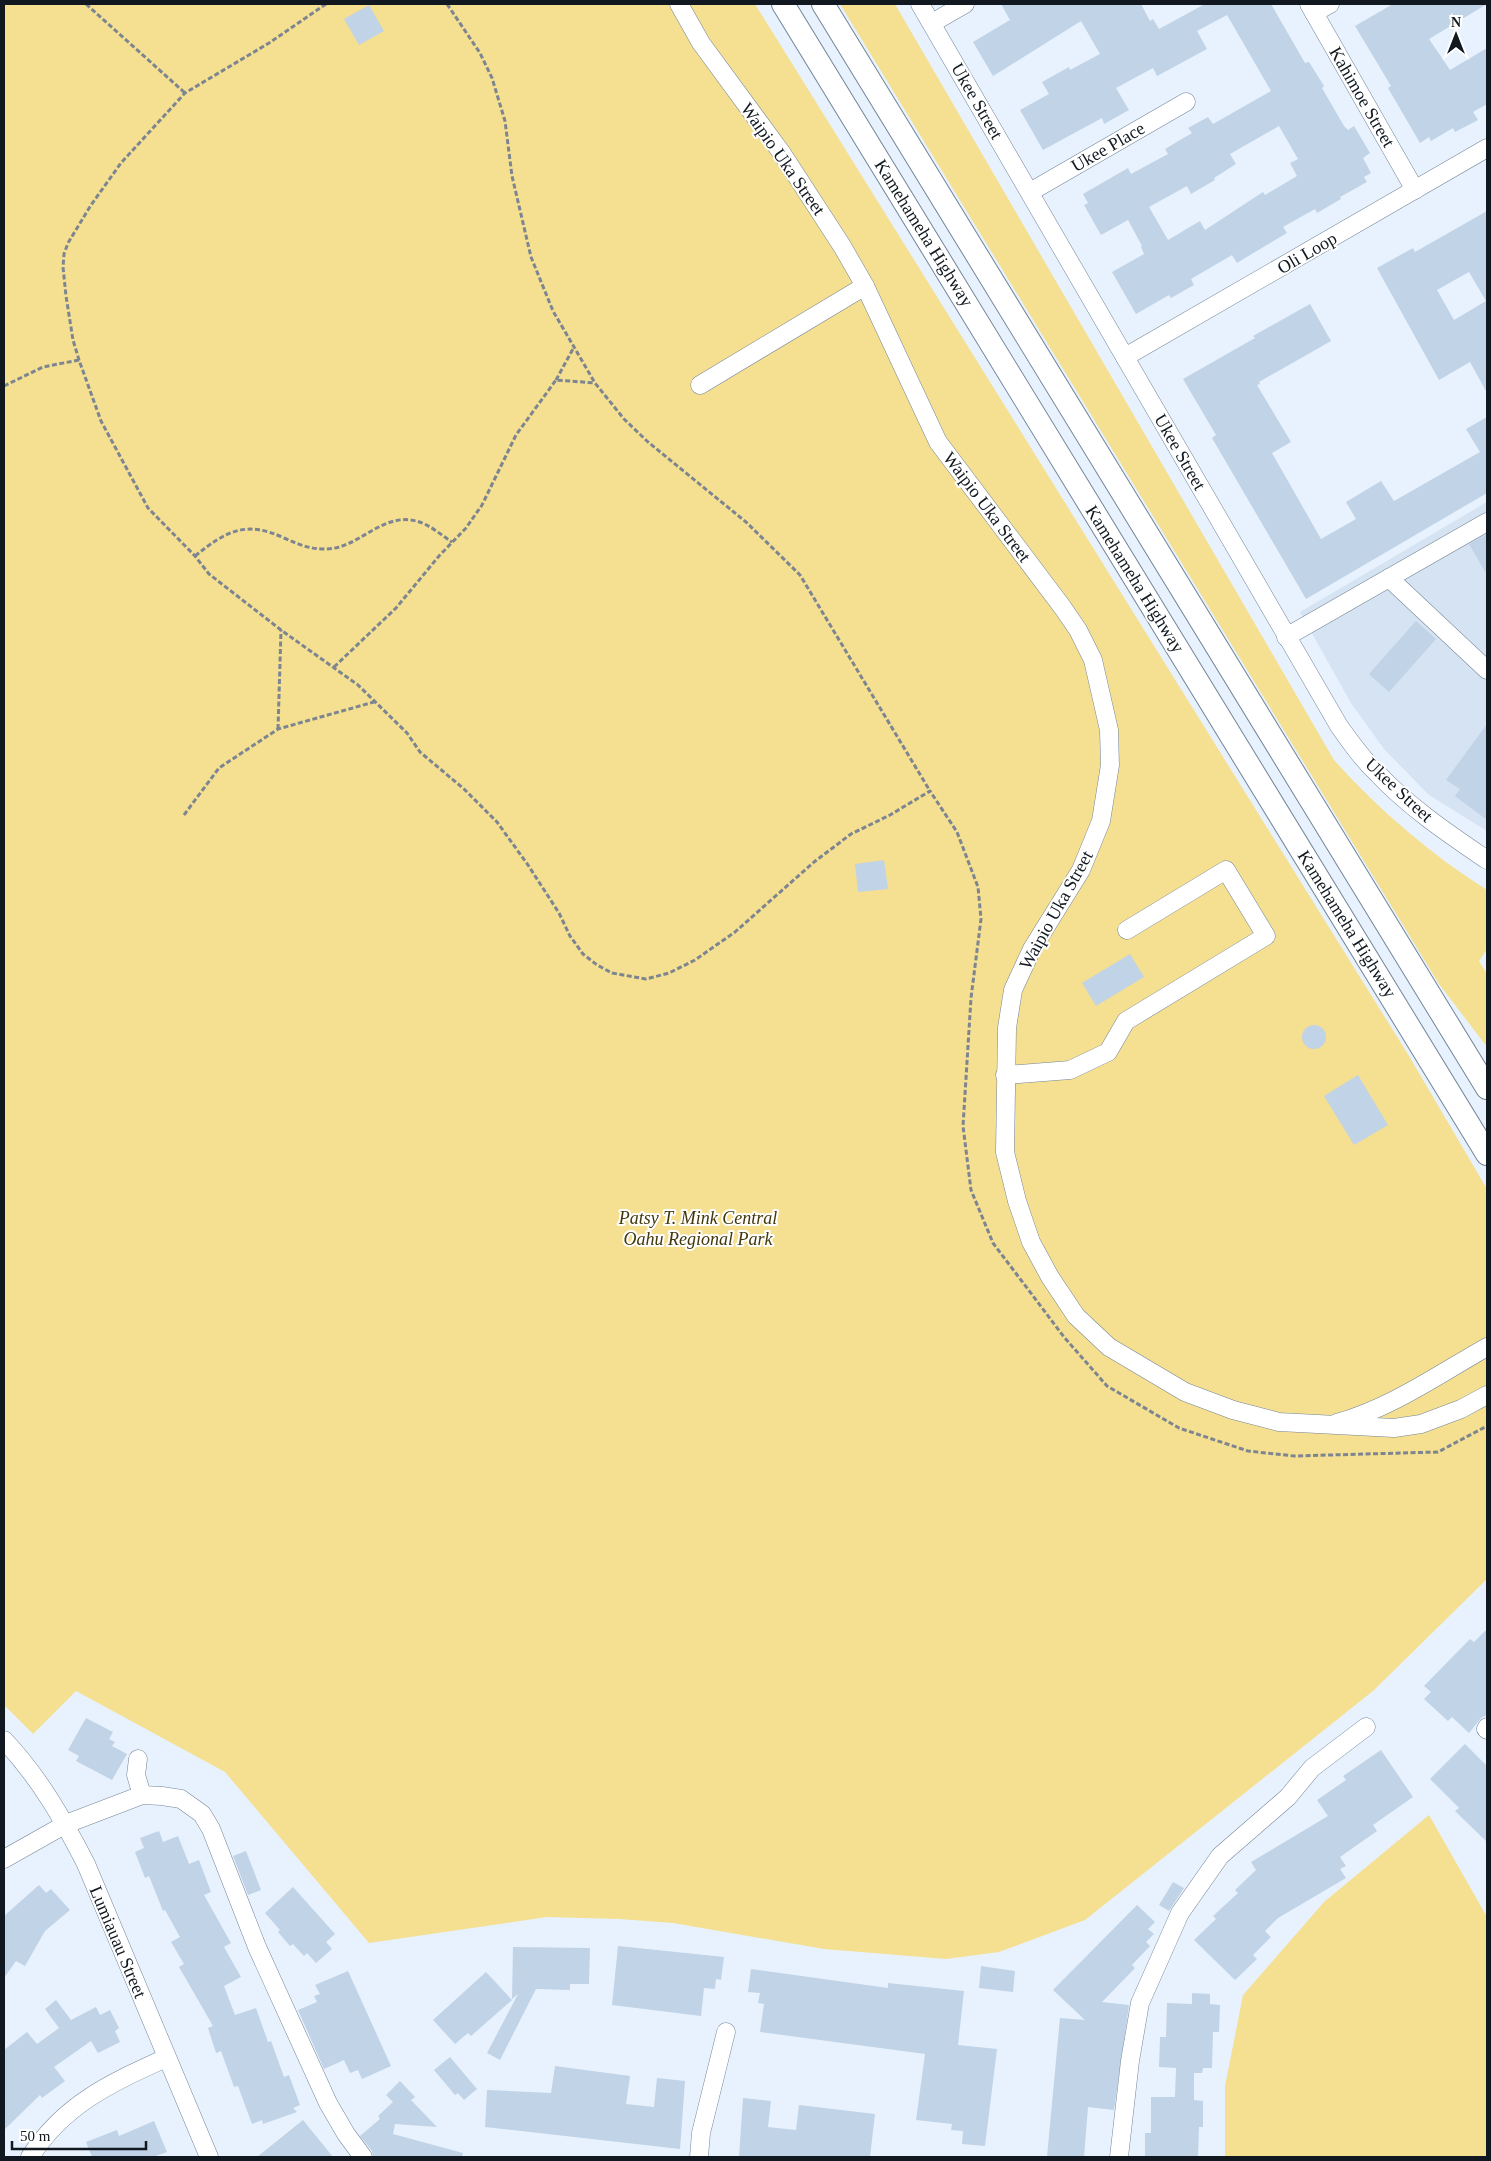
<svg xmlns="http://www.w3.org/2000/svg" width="1491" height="2161" font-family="Georgia,serif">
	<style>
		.built { fill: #d5e3f2 }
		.green { fill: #f5df91 }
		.building { fill: #c1d3e6; fill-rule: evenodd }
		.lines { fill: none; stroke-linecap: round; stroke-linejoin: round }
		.minor-casing { stroke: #748597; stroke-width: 19 }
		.major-casing { stroke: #748597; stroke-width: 24 }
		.path { stroke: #7d8690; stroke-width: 3; stroke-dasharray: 5 2.5; stroke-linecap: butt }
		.minor { stroke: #fff; stroke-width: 18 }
		.major { stroke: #fff; stroke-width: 22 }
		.labels { text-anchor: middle; stroke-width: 4; stroke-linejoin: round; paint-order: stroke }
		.street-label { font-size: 18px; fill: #11181f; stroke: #fff }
		.park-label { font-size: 18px; font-style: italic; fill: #41370b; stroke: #fff }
	</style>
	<rect width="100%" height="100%" fill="#e7f2fe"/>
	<path class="built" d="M1487,502V831L1429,795L1384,749L1351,703L1300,612Z"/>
	<g class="green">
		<path d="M4,4H755L1409,1056L1487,1189V1579L1373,1691L1085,1920L999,1952L946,1959L824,1949L673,1923L619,1919L547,1917L369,1943L225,1772L76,1691L33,1734L4,1705Z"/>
		<path d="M840,4H895L1334,760C1379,810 1430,854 1487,890V949L1479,961L1487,974V1047L1439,984Z"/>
		<path d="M1429,1815L1487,1917V2157H1225V2086L1243,1995L1324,1902Z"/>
	</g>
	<g class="building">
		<path d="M1001,4H1141L1150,21L1153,19L1159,29L1205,4H1271L1305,63L1309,62L1324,86L1322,88L1344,126L1348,130L1354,126L1370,153L1363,158L1371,173L1364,177L1367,182L1340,197L1341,199L1317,213L1315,209L1283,227L1287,233L1255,252L1237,263L1232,255L1191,279L1194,285L1171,298L1169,295L1136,314L1112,272L1144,254L1141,247L1142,246L1128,220L1101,235L1084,205L1088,203L1083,194L1128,168L1131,174L1168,154L1165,149L1192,133L1188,128L1208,117L1213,124L1271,91L1227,15L1197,31L1207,49L1157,76L1153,68L1116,88L1129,110L1104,124L1102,118L1043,150L1020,110L1049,94L1042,82L1069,67L1070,70L1100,54L1081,21L993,76L973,42L1010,20ZM1279,126L1298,159L1290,163L1297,176L1265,195L1263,192L1205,230L1200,221L1168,240L1149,207L1187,186L1191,194L1215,180L1214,178L1236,164L1230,154Z"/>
		<path d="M1393,4H1487L1429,39L1450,70L1487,48V104L1473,112L1478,120L1455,132L1453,128L1431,141L1429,137L1420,143L1388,88L1391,86L1355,26Z"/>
		<path d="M369,5L384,31L359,45L344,19Z"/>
		<path d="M1487,211V393L1470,362L1439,380L1377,268L1413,248L1415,252ZM1469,272L1486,301L1454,320L1437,290Z"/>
		<path d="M1310,304L1331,341L1259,382L1260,384L1257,385L1291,442L1272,453L1321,539L1356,519L1346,502L1381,481L1394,501L1480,452L1466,429L1487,417V493L1306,599L1212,438L1216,435L1183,379L1255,338L1253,336Z"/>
		<path d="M1487,534V575L1469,544Z"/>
		<path d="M1416,621L1436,639L1389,692L1369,674Z"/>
		<path d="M1487,724V820L1455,796L1460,789L1446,780Z"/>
		<path d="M884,860L888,889L858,892L855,864Z"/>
		<path d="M1130,954L1144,977L1096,1006L1082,983Z"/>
		<circle cx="1314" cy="1037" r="12"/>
		<path d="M1358,1075L1388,1125L1354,1145L1324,1096Z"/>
		<path d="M1487,1629V1715L1481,1718L1469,1733L1452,1717L1448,1721L1424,1699L1431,1692L1424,1686L1470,1639L1474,1642Z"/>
		<path d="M86,1718L113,1732L109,1739L115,1742L112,1746L127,1754L112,1780L76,1761L79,1756L68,1750Z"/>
		<path d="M1465,1744L1487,1766V1842L1455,1811L1459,1808L1430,1779Z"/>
		<path d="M1381,1750L1413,1797L1373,1825L1377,1831L1340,1857L1346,1866L1340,1869L1346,1878L1278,1918L1265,1931L1271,1937L1253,1955L1257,1959L1235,1980L1194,1940L1216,1919L1213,1916L1238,1893L1235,1890L1256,1870L1251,1862L1328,1816L1317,1800L1346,1780L1343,1776Z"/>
		<path d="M159,1831L163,1842L178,1836L189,1864L199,1860L211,1892L204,1895L231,1943L224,1947L241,1977L224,1986L235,2015L256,2008L268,2042L271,2041L284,2077L289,2075L300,2105L293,2108L297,2112L263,2124L262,2120L252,2124L238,2086L234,2087L221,2051L216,2053L208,2028L213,2026L179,1967L184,1964L171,1942L180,1937L165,1910L163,1911L149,1876L145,1878L135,1852L144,1848L140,1838Z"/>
		<path d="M246,1851L261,1890L248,1895L233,1856Z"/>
		<path d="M1173,1882L1184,1888L1169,1911L1159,1905Z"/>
		<path d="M39,1885L46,1893L51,1889L70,1910L45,1931L25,1966L16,1961L4,1978V1916Z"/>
		<path d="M293,1887L335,1934L326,1942L332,1949L316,1963L307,1953L304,1956L293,1944L290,1946L278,1932L280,1930L265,1913Z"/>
		<path d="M1137,1905L1155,1922L1148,1929L1154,1934L1146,1942L1150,1946L1132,1965L1135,1968L1102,2002L1129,2005L1114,2110L1088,2107L1084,2157H1047L1060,2018L1085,2020L1053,1990Z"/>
		<path d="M618,1946L724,1957L721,1980L716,1979L715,1989L704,1988L701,2016L612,2005Z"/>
		<path d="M513,1947L590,1948L589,1984H570V1990L536,1989L500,2060L487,2053L518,1994L512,1999Z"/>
		<path d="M981,1966L1015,1971L1013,1992L979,1988Z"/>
		<path d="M751,1969L888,1988V1983L964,1991L958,2045L997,2049L985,2146L962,2144L963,2131L951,2130L952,2124L916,2120L925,2054L760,2032L764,2004L758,2003L760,1993L748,1992Z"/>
		<path d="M348,1971L391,2066L362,2079L358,2070L350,2073L344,2060L324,2069L298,2010L317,2002L314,1996L320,1994L315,1985Z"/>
		<path d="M486,1972L512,2000L471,2036L468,2033L455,2044L433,2020Z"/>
		<path d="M1192,1993L1210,1994V2004L1220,2005L1219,2032H1213L1212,2068H1203L1202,2073H1194V2100L1203,2101V2127H1199L1198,2157H1145V2133H1151V2097H1175L1176,2068L1159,2067L1160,2037H1166L1167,2003L1192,2004Z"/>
		<path d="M56,2000L71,2020L96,2007L100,2015L110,2010L119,2028L115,2031L120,2042L98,2053L91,2041L54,2067L65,2081L42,2098L40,2095L4,2130V2050L27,2032L37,2044L59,2028L45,2009Z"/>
		<path d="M450,2057L477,2089L464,2100L458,2093L455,2095L434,2070Z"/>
		<path d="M555,2066L630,2076L626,2104L654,2107L657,2078L685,2081L680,2149L485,2127L487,2090L551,2093Z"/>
		<path d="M400,2081L415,2097L411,2100L437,2127L395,2124L393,2134L463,2153L462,2157H373L372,2151L360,2136L380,2119L378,2116L393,2102L386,2095Z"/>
		<path d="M743,2098L771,2101L768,2127L796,2130L799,2105L875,2114L870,2157H739Z"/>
		<path d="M303,2120L333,2157H257Z"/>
		<path d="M154,2121L167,2152L153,2157H92L86,2142L117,2130L119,2136Z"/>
	</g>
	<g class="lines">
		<defs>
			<g id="minor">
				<path d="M679,4L701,43L781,152L842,246L865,286L938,442L1063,608L1078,630L1093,660L1109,730L1110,765L1101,821L1081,870L1032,949L1013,990L1007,1028L1005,1152L1017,1201L1031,1242L1050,1277L1076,1316L1109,1347L1185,1392L1233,1410L1279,1422L1394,1428L1421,1424L1461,1409L1487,1395"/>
				<path d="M920,4L1339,726C1351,743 1363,760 1378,774C1410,808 1449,834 1487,860"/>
				<path d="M1309,4L1415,190"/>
				<path d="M1314,13L1330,4"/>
				<path d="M932,23L965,4"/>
				<path d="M1030,192L1186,102"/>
				<path d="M1125,357L1487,148"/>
				<path d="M700,385L865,286"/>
				<path d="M1389,578L1487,522"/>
				<path d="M1286,637L1389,578L1487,670"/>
				<path d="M1005,1075L1070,1070L1108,1052L1126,1021L1266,936L1226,870L1127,930"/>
				<path d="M1337,1423C1391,1408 1439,1374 1487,1347"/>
				<path d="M1487,1727L1486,1729L1487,1730"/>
				<path d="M4,1740C39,1777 63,1819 86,1864L209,2157"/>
				<path d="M138,1759L136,1775L142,1795"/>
				<path d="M4,1859L66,1824L142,1795L162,1796L181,1799L202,1814L211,1829L257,1947L328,2103L346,2134L363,2157"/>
				<path d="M30,2157C64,2104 111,2083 166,2058"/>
				<path d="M699,2157L701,2133L726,2032"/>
				<path d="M1119,2157L1130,2061L1140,2003L1180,1913L1220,1856L1288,1797L1312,1768L1366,1727"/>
			</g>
			<g id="major">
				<path d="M783,4L1487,1154"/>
				<path d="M823,4L1487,1088"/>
			</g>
		</defs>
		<use href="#minor" class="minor-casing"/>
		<use href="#major" class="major-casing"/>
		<g class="path">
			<path d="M86,4L185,93"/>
			<path d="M326,4L269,43L185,93L121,163L91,205L68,243L64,254L63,267L66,296L73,340L79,360L101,421L148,508L195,556L209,574L281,630L358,685L407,733L420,752L464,789L497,822L528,865L559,913L570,936L583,954L597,965L612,973L646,979L669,973L695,960L735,932L814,862L851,834L890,815L930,791L957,832L978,887L981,919L971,998L963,1126L971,1190L993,1243L1064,1337L1107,1386L1179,1428L1248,1451L1294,1456L1438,1452L1487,1426"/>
			<path d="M447,4L480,53L492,78L505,121L512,176L531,257L553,311L595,383L624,419L648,442L746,522L800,575L930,791"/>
			<path d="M556,380L574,347"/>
			<path d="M4,386L43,367L79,360"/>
			<path d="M195,556C226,531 246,520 284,538C298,544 309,549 324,549C358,550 381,512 416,521C429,524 441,535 452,542"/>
			<path d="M334,667L396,608L439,556L466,528L482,505L516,435L556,380L595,383"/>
			<path d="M278,729L281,630"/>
			<path d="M184,815L219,768L278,729L374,702"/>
		</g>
		<use href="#minor" class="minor"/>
		<use href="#major" class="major"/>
	</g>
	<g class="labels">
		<g class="street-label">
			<text transform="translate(1362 97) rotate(60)" y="6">Kahimoe Street</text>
			<text transform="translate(977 101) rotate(60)" y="6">Ukee Street</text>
			<text transform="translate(1108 147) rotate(-30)" y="6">Ukee Place</text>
			<text transform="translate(783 159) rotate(55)" y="6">Waipio Uka Street</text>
			<text transform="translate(924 233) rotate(58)" y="6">Kamehameha Highway</text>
			<text transform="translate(1307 253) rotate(-30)" y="6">Oli Loop</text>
			<text transform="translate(1180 452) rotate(60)" y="6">Ukee Street</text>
			<text transform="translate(987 507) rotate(53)" y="6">Waipio Uka Street</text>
			<text transform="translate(1135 579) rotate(58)" y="6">Kamehameha Highway</text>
			<text transform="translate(1399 790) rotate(43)" y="6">Ukee Street</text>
			<text transform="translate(1056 910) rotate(-61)" y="6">Waipio Uka Street</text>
			<text transform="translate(1347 924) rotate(58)" y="6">Kamehameha Highway</text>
			<text transform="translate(118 1942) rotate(67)" y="6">Lumiauau Street</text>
		</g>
		<g class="park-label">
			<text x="698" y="1224">Patsy T. Mink Central<tspan x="698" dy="21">Oahu Regional Park</tspan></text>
		</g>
	</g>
	<rect width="1491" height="2161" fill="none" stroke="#11181f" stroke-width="10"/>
	<g transform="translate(1456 35)" stroke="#ffffff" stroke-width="4" paint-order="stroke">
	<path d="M0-4L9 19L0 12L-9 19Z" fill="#11181f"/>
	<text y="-8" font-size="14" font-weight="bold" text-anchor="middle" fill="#11181f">N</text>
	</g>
	<path d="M12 2141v8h134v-8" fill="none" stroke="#11181f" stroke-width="2.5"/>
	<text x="20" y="2141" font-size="15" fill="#11181f" stroke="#ffffff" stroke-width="4" paint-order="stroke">50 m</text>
</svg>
